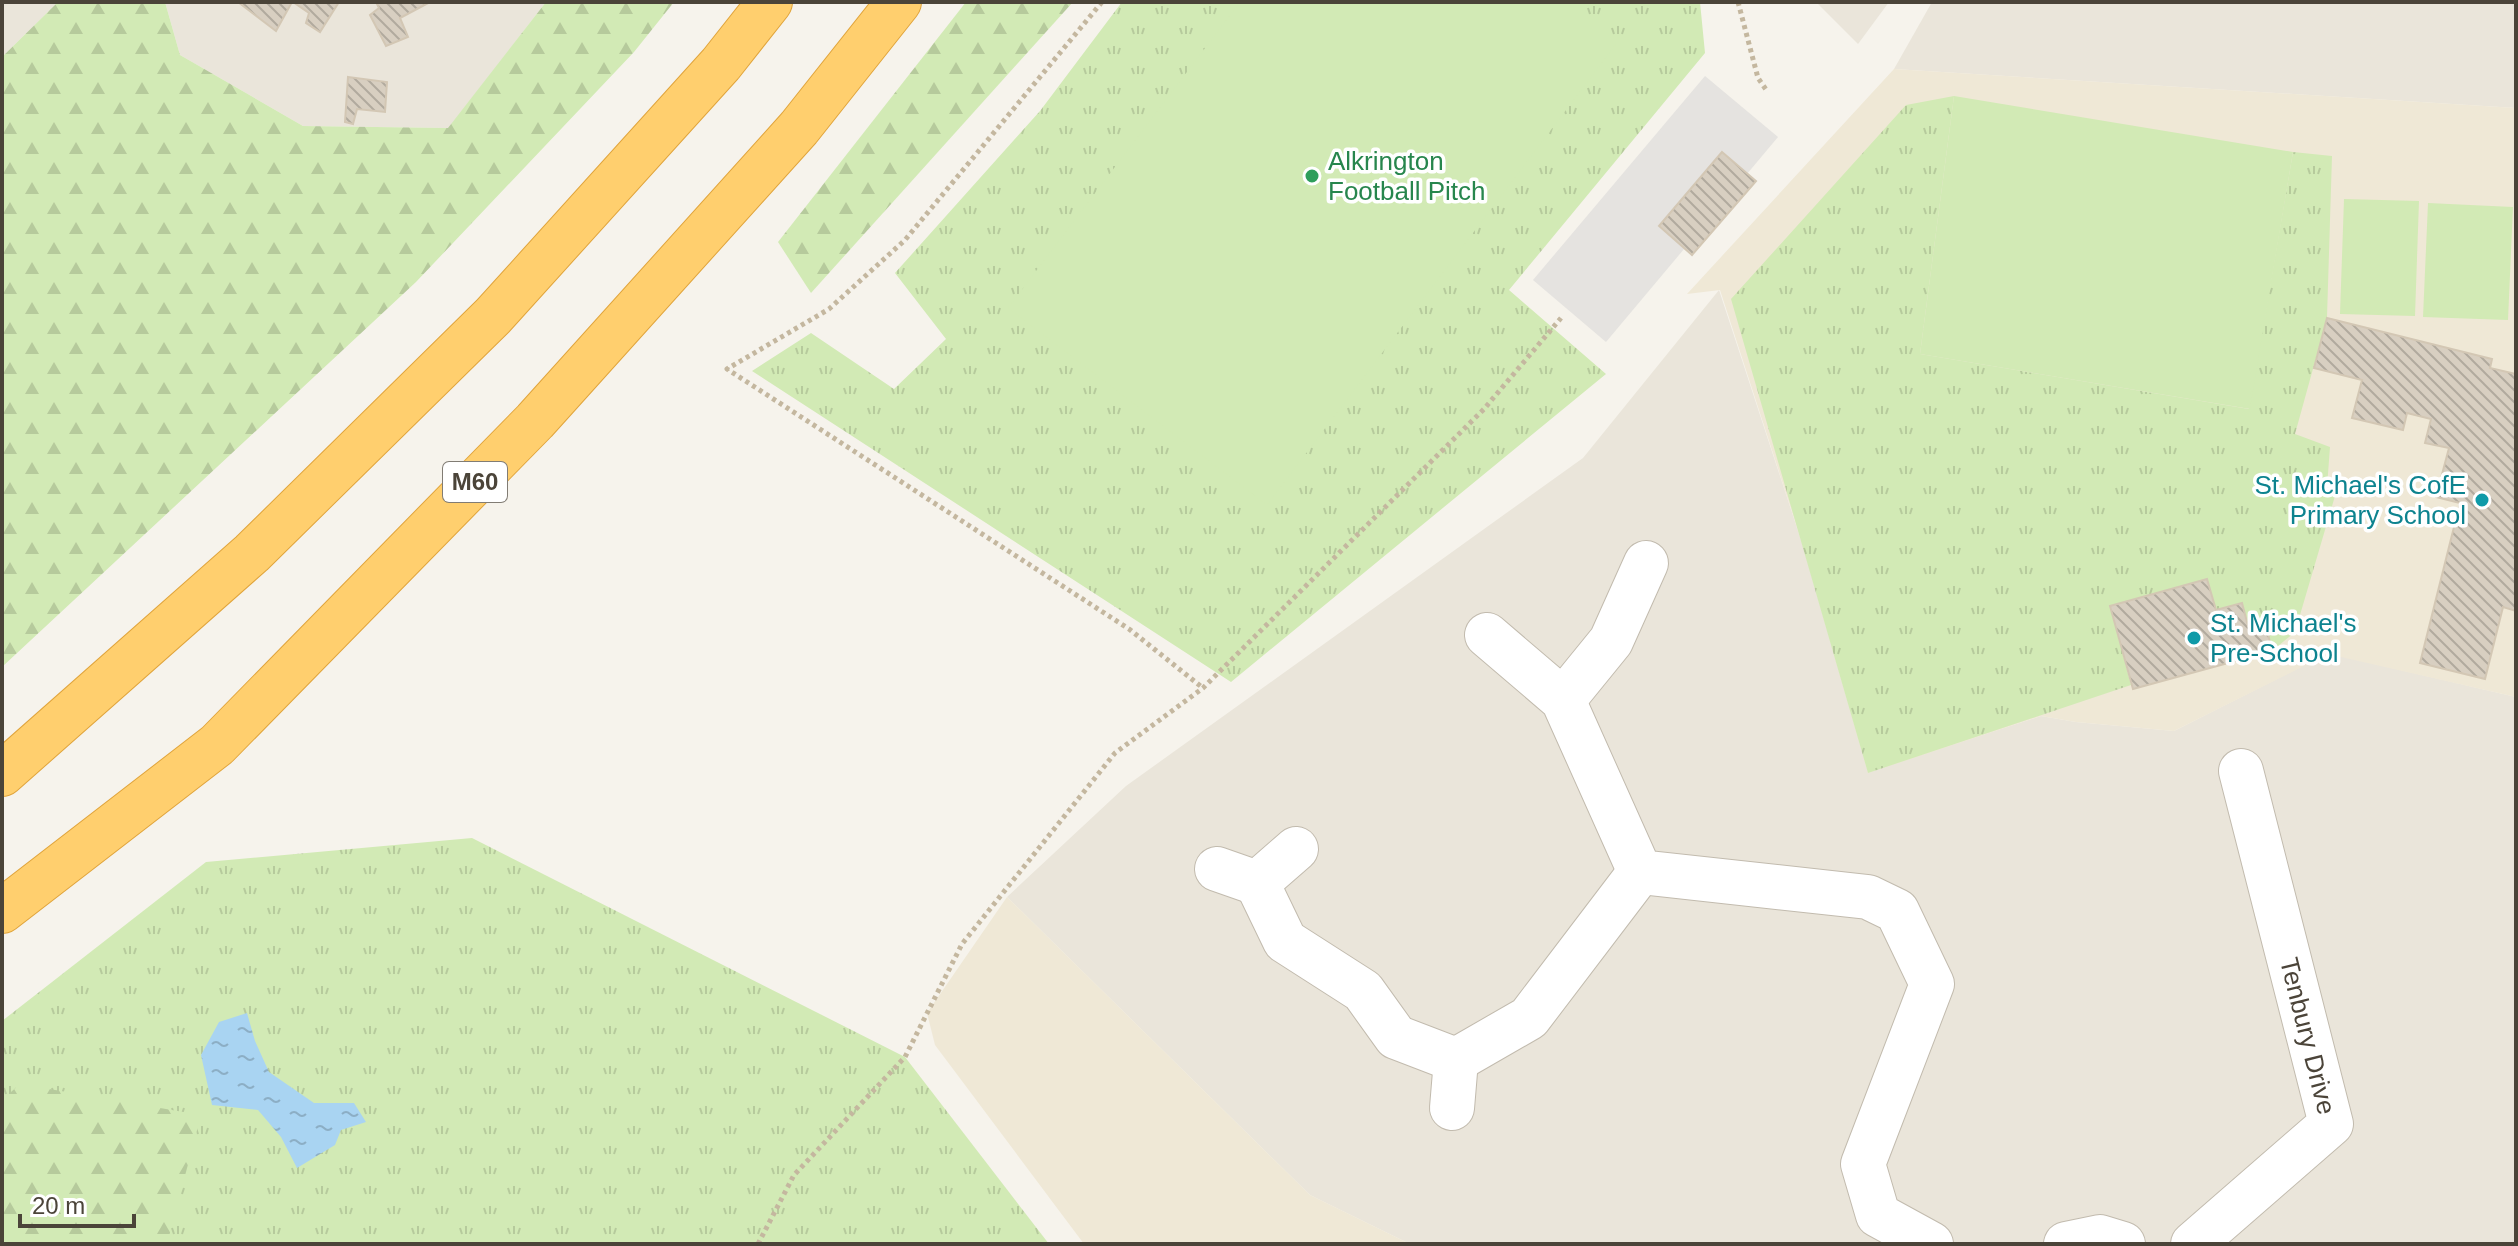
<svg xmlns="http://www.w3.org/2000/svg" width="2518" height="1246" font-family="Helvetica,sans-serif">
	<style>
		.residential { fill: #eae5da }
		.education { fill: #efe8d6 }
		.grass { fill: url(#grass-tufts) }
		.forest { fill: url(#forest-firs) }
		.pitch { fill: #d2eab5 }
		.parking { fill: #e5e3e0 }
		.water { fill: url(#water-ripples) }
		.building { fill: url(#building-back-hatch); stroke: #d3c7b4; stroke-width: 2 }
		.lines { fill: none; stroke-linecap: round; stroke-linejoin: round }
		.minor-casing { stroke: #c2bbae; stroke-width: 46 }
		.highway-casing { stroke: #e0a43c; stroke-width: 46 }
		.path { stroke: #c4b79f; stroke-width: 5; stroke-dasharray: 4 4; stroke-linecap: butt }
		.minor { stroke: #fff; stroke-width: 44 }
		.highway { stroke: #ffcf6e; stroke-width: 44 }
		.leisure-dot { fill: #2e9e5b; stroke: #fff; stroke-width: 3 }
		.culture-dot { fill: #0f9aa8; stroke: #fff; stroke-width: 3 }
		.labels { text-anchor: middle; stroke-width: 7; stroke-linejoin: round; paint-order: stroke }
		.shield { fill: #fff; stroke: #817c74; stroke-width: 2 }
		.shield-label { font-size: 24px; font-weight: bold; fill: #4b4439 }
		.leisure-label { font-size: 26px; fill: #27864d; stroke: #fff; text-anchor: start }
		.culture-label { font-size: 26px; fill: #0d838f; stroke: #fff; text-anchor: end }
		.street-label { font-size: 26px; fill: #4b4439; stroke: #fff }
	</style>
	<defs>
		<pattern id="grass-tufts" width="24" height="20" patternUnits="userSpaceOnUse" patternTransform="scale(2)"><rect width="24" height="20" fill="#d2eab5"/><path d="M3 7l-1-3M5 7V3M7 7l1-3M15 17l-1-3M17 17v-4M19 17l1-3" fill="none" stroke="#b6ca9c"/></pattern>
		<pattern id="forest-firs" width="22" height="20" patternUnits="userSpaceOnUse" patternTransform="scale(2)"><rect width="22" height="20" fill="#d2eab5"/><path d="M5 1l3.5 6h-7zM16 11l3.5 6h-7z" fill="#b6ca9c"/></pattern>
		<pattern id="water-ripples" width="26" height="14" patternUnits="userSpaceOnUse" patternTransform="scale(2)"><rect width="26" height="14" fill="#a9d4f2"/><path d="M2 4q2-2 4 0t4 0M15 11q2-2 4 0t4 0" fill="none" stroke="#8caec5"/></pattern>
		<pattern id="building-back-hatch" width="6" height="6" patternUnits="userSpaceOnUse" patternTransform="scale(2)"><rect width="6" height="6" fill="#d8cfc1"/><path d="M-1 5l2 2M0 0l6 6M5-1l2 2" fill="none" stroke="#b1aa9e"/></pattern>
	</defs>
	<rect width="100%" height="100%" fill="#f6f3ec"/>
	<g class="residential">
		<path d="M2,2H58L2,57Z"/>
		<path d="M165,2H546L449,128L303,126L180,55Z"/>
		<path d="M1816,2H1889L1858,44Z"/>
		<path d="M1932,2H2516V108L1894,69Z"/>
		<path d="M1719,290L1802,543L1868,772L2041,716L2076,722L2174,731L2328,653L2516,697V1244H1410L1310,1195L1007,897L1126,786L1583,458Z"/>
	</g>
	<g class="education">
		<path d="M1894,69L2516,108V697L2328,654L2174,731L2076,722L2041,716L1868,773L1802,543L1720,290L1687,294Z"/>
		<path d="M1007,897L1310,1195L1410,1244H1084L935,1045L927,1013Z"/>
	</g>
	<g class="grass">
		<path d="M1122,2H1700L1705,53L1509,290L1606,374L1231,682L752,371L811,333L894,389L946,339L895,273L1040,111Z"/>
		<path d="M1954,96L1920,354L2249,409L2293,152L2332,156L2327,318L2295,434L2330,447L2327,487L2335,496L2295,632L2272,651L2265,622L2248,626L2241,603L2216,610L2207,579L2110,606L2131,685L1868,773L1731,299L1906,105Z"/>
		<path d="M472,838L905,1057L1049,1244H2V1021L206,862Z"/>
	</g>
	<g class="forest">
		<path d="M58,2H165L180,55L303,126L448,128L546,2H674L634,52L416,282L2,667V57Z"/>
		<path d="M966,2H1073L811,293L778,242Z"/>
		<path d="M20,1084L201,1115L167,1244H2V1100Z"/>
	</g>
	<g class="pitch">
		<path d="M1240,2H1560L1616,44L1267,505L1008,308Z"/>
		<path d="M1954,96L2293,152L2250,409L1920,354Z"/>
		<path d="M2344,199L2419,201L2415,316L2340,314Z"/>
		<path d="M2428,203L2513,207L2508,320L2423,317Z"/>
	</g>
	<path class="parking" d="M1705,76L1778,137L1606,342L1533,280Z"/>
	<path class="water" d="M247,1013L255,1041L269,1072L314,1103H354L366,1122L341,1130L335,1145L297,1168L281,1137L258,1110L212,1105L201,1055L219,1022Z"/>
	<g class="building">
		<path d="M238,2H292L276,31Z"/>
		<path d="M293,2H339L320,32L306,23L309,13Z"/>
		<path d="M376,2H430L400,18L408,37L386,46L370,15L379,8Z"/>
		<path d="M348,77L387,82L385,112L357,109L353,124L345,122Z"/>
		<path d="M1722,152L1756,181L1692,255L1659,226Z"/>
		<path d="M2327,318L2492,359L2490,368L2516,374V611L2503,607L2485,679L2420,663L2460,503L2436,497L2449,448L2425,443L2431,419L2407,413L2403,430L2352,418L2362,380L2314,368Z"/>
		<path d="M2207,579L2216,610L2242,603L2248,626L2265,621L2272,651L2133,689L2110,606Z"/>
	</g>
	<g class="lines">
		<defs>
			<g id="minor">
				<path d="M1487,635L1563,700L1640,872L1868,897L1897,911L1932,984L1863,1164L1878,1215L1931,1244"/>
				<path d="M1563,700L1611,641L1646,563"/>
				<path d="M1217,869L1257,883L1296,849"/>
				<path d="M1257,883L1285,941L1363,991L1396,1037L1456,1060L1529,1018L1640,872"/>
				<path d="M1452,1108L1456,1060"/>
				<path d="M2066,1244L2100,1237L2123,1244"/>
				<path d="M2193,1244L2331,1124L2241,771"/>
			</g>
			<g id="highway">
				<path d="M2,774L252,553L493,316L721,64L770,2"/>
				<path d="M2,911L217,745L535,421L799,128L899,2"/>
			</g>
		</defs>
		<use href="#minor" class="minor-casing"/>
		<use href="#highway" class="highway-casing"/>
		<g class="path">
			<path d="M1102,2L905,240L829,309L727,369L1129,629L1203,688"/>
			<path d="M1738,2L1758,78L1767,91"/>
			<path d="M758,1244L794,1175L905,1057L962,944L1115,753L1203,688L1484,409L1561,318"/>
		</g>
		<use href="#minor" class="minor"/>
		<use href="#highway" class="highway"/>
	</g>
	<circle class="leisure-dot" cx="1312" cy="176" r="8"/>
	<g class="culture-dot">
		<circle cx="2482" cy="500" r="8"/>
		<circle cx="2194" cy="638" r="8"/>
	</g>
	<g class="labels">
		<rect class="shield" x="443" y="462" width="64" height="40" rx="6"/>
		<g class="shield-label">
			<text x="475" y="490">M60</text>
		</g>
		<g class="leisure-label">
			<text x="1328" y="170">Alkrington<tspan x="1328" dy="30">Football Pitch</tspan></text>
		</g>
		<g class="culture-label">
			<text x="2466" y="494">St. Michael's CofE<tspan x="2466" dy="30">Primary School</tspan></text>
			<text x="2210" y="632" text-anchor="start">St. Michael's<tspan x="2210" dy="30">Pre-School</tspan></text>
		</g>
		<g class="street-label">
			<text transform="translate(2308 1036) rotate(76)" y="9">Tenbury Drive</text>
		</g>
	</g>
	<rect width="2518" height="1246" fill="none" stroke="#4b4439" stroke-width="8"/>
	<path d="M20 1214v12h114v-12" fill="none" stroke="#4b4439" stroke-width="4"/>
	<text x="32" y="1214" font-size="24" fill="#4b4439" stroke="#ffffff" stroke-width="6" paint-order="stroke">20 m</text>
</svg>
